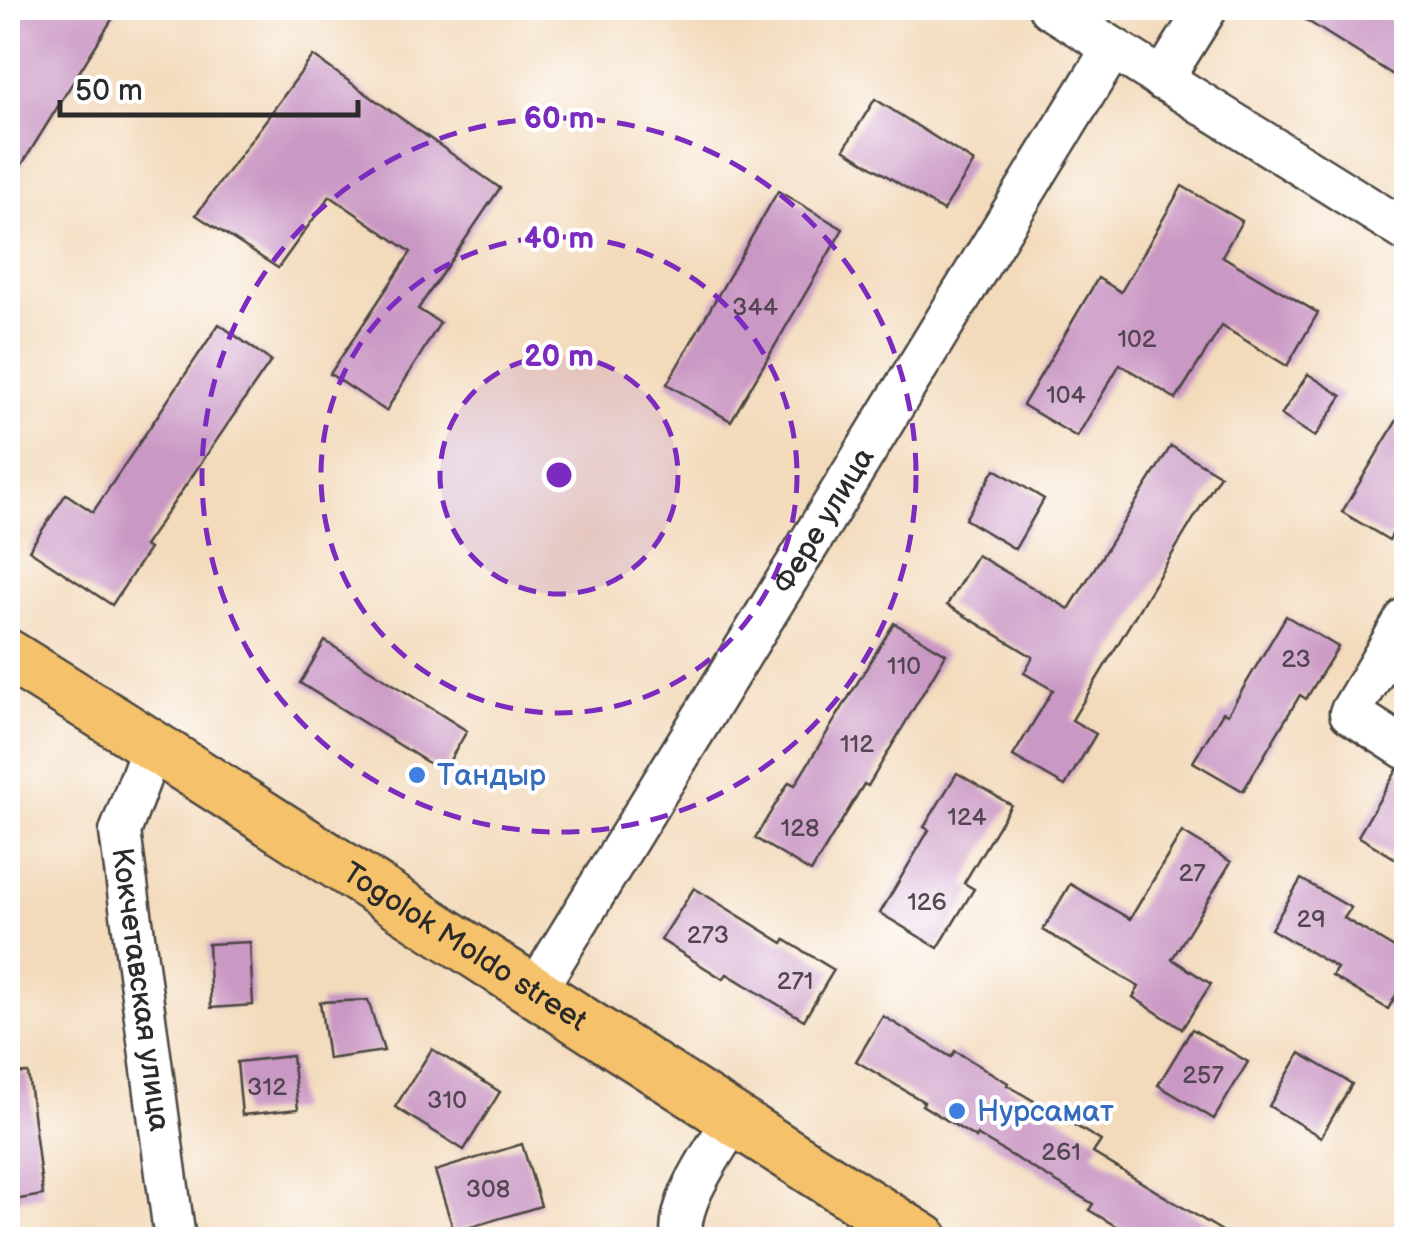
<svg xmlns="http://www.w3.org/2000/svg" width="1414" height="1247" font-family="'Balsamiq Sans',sans-serif">
	<style>
		.building { fill: #ca98c4 }
		.lines { fill: none; stroke-linecap: round; stroke-linejoin: round }
		.minor-casing { stroke: #494541; stroke-width: 45 }
		.major-casing { stroke: #494541; stroke-width: 55 }
		.minor { stroke: #fff; stroke-width: 40 }
		.major { stroke: #f5c16b; stroke-width: 50 }
		.ring { fill: none; stroke: #7b2cbf; stroke-width: 5; stroke-dasharray: 18 12 }
		.shop-dot { fill: #3f7fe0; stroke: #fff; stroke-width: 4 }
		.labels { text-anchor: middle; stroke-width: 8; stroke-linejoin: round; paint-order: stroke }
		.number-label { font-size: 25px; fill: #534651 }
		.street-label { font-size: 30px; fill: #2b2b2b; stroke: #fff }
		.shop-label { font-size: 30px; fill: #366cbe; stroke: #fff; text-anchor: start }
		.centre { fill: #7b2cbf; stroke: #fff; stroke-width: 5 }
		.ring-label { font-size: 30px; text-anchor: middle; font-weight: bold; fill: #7b2cbf; stroke: #fff; stroke-width: 8; stroke-linejoin: round; paint-order: stroke }
	</style>
	<rect width="100%" height="100%" fill="#fff"/>
	<filter id="ink" filterUnits="userSpaceOnUse"><feTurbulence type="fractalNoise" baseFrequency=".01" numOctaves="2"/><feDisplacementMap in="SourceGraphic" scale="20" xChannelSelector="R" yChannelSelector="G"/><feConvolveMatrix kernelMatrix="1 2 1 2 8 2 1 2 1" color-interpolation-filters="sRGB"/></filter>
	<filter id="wash" filterUnits="userSpaceOnUse"><feTurbulence type="fractalNoise" baseFrequency=".0048" numOctaves="4" result="noise"/><feDisplacementMap in="SourceGraphic" scale="40" xChannelSelector="R" yChannelSelector="G"/><feGaussianBlur stdDeviation="2.25" result="paint"/><feColorMatrix in="noise" values="0 0 0 0 0 0 0 0 0 0 0 0 0 0 0 0 0 1.4 0 .05"/><feComposite in="paint" operator="in"/></filter>
	<g filter="url(#wash)">
		<rect width="100%" height="100%" fill="#f3dabb"/>
		<g id="blocks">
			<g class="building">
				<path d="M8,8H119L8,187Z"/>
				<path d="M1287,8H1406V83Z"/>
				<path d="M313,56L500,188L418,309L440,323L386,411L330,374L411,252L330,196L278,268L196,215Z"/>
				<path d="M875,99L974,162L943,211L844,149Z"/>
				<path d="M1182,186L1242,221L1222,256L1318,313L1287,366L1222,326L1176,399L1120,364L1077,437L1023,405L1098,278L1121,292Z"/>
				<path d="M778,191L843,229L731,421L667,384Z"/>
				<path d="M219,324L271,361L144,546L149,549L112,605L29,550L66,494L93,512Z"/>
				<path d="M1308,374L1342,396L1315,437L1281,415Z"/>
				<path d="M1406,405V511L1389,540L1342,512Z"/>
				<path d="M1171,446L1220,475L1072,720L1096,734L1065,786L1013,756L1053,690L1024,673L1033,657L947,605L977,555L1069,609Z"/>
				<path d="M995,469L1044,499L1015,549L965,519Z"/>
				<path d="M1286,616L1338,647L1306,699L1300,695L1243,791L1193,762L1223,712L1228,714Z"/>
				<path d="M894,623L946,654L868,786L864,784L811,872L755,838L789,782L795,785Z"/>
				<path d="M325,641L467,731L443,772L300,683Z"/>
				<path d="M1397,770L1406,772V865L1358,836Z"/>
				<path d="M957,773L1011,805L964,883L974,889L938,948L880,913L929,830L924,827Z"/>
				<path d="M1182,832L1231,862L1172,959L1211,984L1182,1029L1133,997L1139,987L1043,930L1070,884L1130,919Z"/>
				<path d="M1301,879L1351,908L1344,918L1406,955V978L1388,1009L1332,976L1337,968L1271,929Z"/>
				<path d="M694,888L783,943L785,940L834,970L804,1020L727,974L723,979L661,940Z"/>
				<path d="M250,942L253,1005L211,1008L208,944Z"/>
				<path d="M368,1000L384,1051L328,1059L320,1002Z"/>
				<path d="M883,1016L951,1057L955,1051L1008,1083L1007,1085L1101,1141L1093,1153L1237,1240H1139L1089,1210L1093,1204L977,1135L976,1138L922,1105L924,1102L856,1061Z"/>
				<path d="M1192,1029L1248,1062L1214,1119L1158,1085Z"/>
				<path d="M432,1049L500,1092L464,1150L395,1107Z"/>
				<path d="M1300,1053L1352,1084L1321,1137L1269,1106Z"/>
				<path d="M292,1056L298,1109L242,1115L237,1062Z"/>
				<path d="M28,1073L43,1195L8,1201V1074Z"/>
				<path d="M522,1144L541,1206L454,1232L435,1171Z"/>
			</g>
		</g>
	</g>
	<g filter="url(#ink)">
		<use href="#blocks" fill-opacity="0" stroke="#494541" stroke-width="2.5"/>
		<g class="lines">
			<defs>
				<g id="minor">
					<path d="M1049,8L1406,231"/>
					<path d="M1162,80L1207,8"/>
					<path d="M1406,618L1350,713L1406,749"/>
					<path id="s1" d="M153,745L120,832L175,1240"/>
					<path id="s2" d="M535,991L1112,49"/>
					<path d="M682,1240C675,1203 715,1151 733,1120"/>
				</g>
				<g id="major">
					<path id="s3" d="M8,655C316,846 617,1048 924,1240"/>
				</g>
			</defs>
			<use href="#minor" class="minor-casing"/>
			<use href="#major" class="major-casing"/>
			<use href="#minor" class="minor"/>
			<use href="#major" class="major"/>
		</g>
	</g>
	<circle cx="559" cy="475" r="119" fill="#7b2cbf" fill-opacity=".12"/>
	<g class="ring">
		<circle cx="559" cy="475" r="119"/>
		<circle cx="559" cy="475" r="238"/>
		<circle cx="559" cy="475" r="357"/>
	</g>
	<g class="shop-dot">
		<circle cx="417" cy="775" r="10"/>
		<circle cx="957" cy="1111" r="10"/>
	</g>
	<g class="labels">
		<g class="number-label">
			<text x="755" y="315">344</text>
			<text x="1137" y="347">102</text>
			<text x="1066" y="403">104</text>
			<text x="1296" y="667">23</text>
			<text x="904" y="674">110</text>
			<text x="857" y="752">112</text>
			<text x="967" y="825">124</text>
			<text x="800" y="836">128</text>
			<text x="1192" y="881">27</text>
			<text x="927" y="910">126</text>
			<text x="1311" y="927">29</text>
			<text x="708" y="943">273</text>
			<text x="795" y="989">271</text>
			<text x="1203" y="1083">257</text>
			<text x="267" y="1095">312</text>
			<text x="447" y="1108">310</text>
			<text x="1061" y="1160">261</text>
			<text x="488" y="1197">308</text>
		</g>
		<g class="street-label">
			<text dy="10" stroke="none"><textPath href="#s2" startOffset="552">Фере улица</textPath></text>
			<text dy="10" stroke="none"><textPath href="#s3" startOffset="542">Togolok Moldo street</textPath></text>
			<text dy="10" stroke="none"><textPath href="#s1" startOffset="252">Кокчетавская улица</textPath></text>
		</g>
		<g class="shop-label">
			<text x="437" y="785">Тандыр</text>
			<text x="977" y="1121">Нурсамат</text>
		</g>
	</g>
	<circle cx="559" cy="475" r="15" class="centre"/>
	<g class="ring-label">
		<text x="559" y="128">60 m</text>
		<text x="559" y="248">40 m</text>
		<text x="559" y="366">20 m</text>
	</g>
	<rect width="1414" height="1247" fill="none" stroke="#fff" stroke-width="40"/>
	<path d="M60 100v15h298v-15" fill="none" stroke="#2b2b2b" stroke-width="5"/>
	<text x="75" y="100" font-size="30" fill="#2b2b2b" stroke="#ffffff" stroke-width="8" paint-order="stroke">50 m</text>
</svg>
